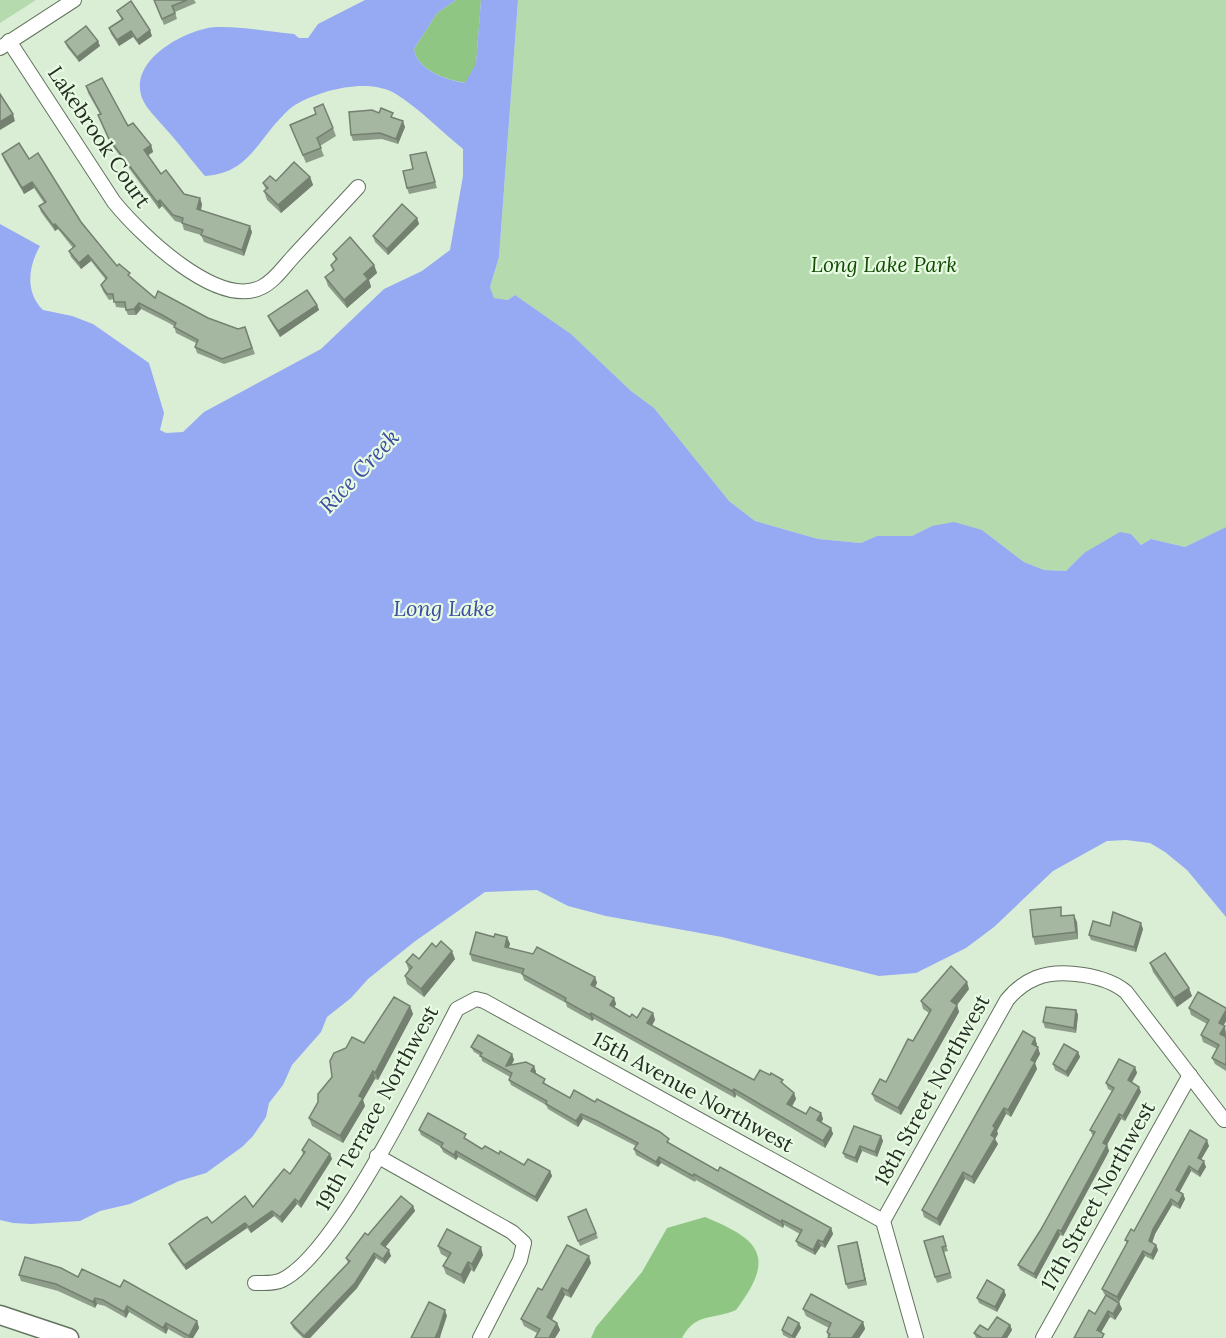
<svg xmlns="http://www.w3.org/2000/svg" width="1226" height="1338" font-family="Lora,serif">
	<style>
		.green { fill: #b5daad }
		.forest { fill: #8fc683 }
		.water { fill: #96a9f3 }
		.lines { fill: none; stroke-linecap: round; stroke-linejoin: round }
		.minor-casing { stroke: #62735e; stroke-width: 16 }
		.tertiary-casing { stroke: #62735e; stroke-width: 21 }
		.minor { stroke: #fff; stroke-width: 14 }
		.tertiary { stroke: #fff; stroke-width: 18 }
		.wall { fill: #8e9d8a }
		.shaded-wall { fill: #748070 }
		.building { fill: #a5b7a0; stroke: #748070; stroke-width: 1.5 }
		.labels { text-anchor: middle; stroke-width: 4.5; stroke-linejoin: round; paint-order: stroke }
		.street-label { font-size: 21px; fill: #252c23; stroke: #e7fbe3 }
		.park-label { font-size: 21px; font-style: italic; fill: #144a04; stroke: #e7fbe3 }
		.water-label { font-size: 22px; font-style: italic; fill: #3f4ca3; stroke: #e7fbe3 }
	</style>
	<rect width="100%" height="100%" fill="#daeed6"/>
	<g class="green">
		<path d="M0,0H36L0,23Z"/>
		<path d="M518,0H1226V527L1185,547L1151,539L1141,545L1131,534L1084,553L1066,571L1044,570L1024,562L982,530L932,526L912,536H877L861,543L818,539L755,521L729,501L654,408L631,391L571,334L515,295L508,300L494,298L490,287L499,257Z"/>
	</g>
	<g class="forest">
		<path d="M456,0H481L476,65L466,83C446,80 417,70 414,49L437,13Z"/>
		<path d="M705,1217C761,1240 776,1257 736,1310C713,1320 696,1312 682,1338H591L596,1327L642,1272L667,1228Z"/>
	</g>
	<path class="water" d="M365,0H456L437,13L414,49C417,70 446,80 465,83L476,64L481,0H518L499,257L490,287L494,298L508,300L515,295L571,334L631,391L654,408L729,501L755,521L818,539L861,543L877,536H912L932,526L954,522L982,530L1024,562L1044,570L1066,571L1084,553L1120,532L1131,534L1141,545L1151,539L1185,547L1226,527V917L1187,870L1165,852L1150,843L1126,840L1107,841L1053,871L994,927L966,948L916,973L879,976L722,937L606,916L568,906L537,890L485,892L414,942L368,979L351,998L327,1017L321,1032L292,1065L283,1085L269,1103L266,1117L253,1136L242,1147L206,1173L179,1181L130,1204L100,1211L80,1221L31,1224L13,1223L0,1220V224L40,246C28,267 25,292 43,310L72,316L93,324L149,363L164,413L160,430L166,433L183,432L204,412L321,349L384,289L422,271L450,250L463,176V149C441,131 420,109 396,94C369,77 320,90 295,105C288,109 281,118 275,124C254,149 243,174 205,176C191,160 179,143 164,127C156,117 147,110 142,98C128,60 186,29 216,27C241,26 269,32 294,34L299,38H308L318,24Z"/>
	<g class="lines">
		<defs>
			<g id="minor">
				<path d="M9,41L114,202C140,234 218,310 262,287C274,281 283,268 292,258C314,234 336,211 358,187"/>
				<path d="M0,48L74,0"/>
				<path d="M377,1156L512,1232L524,1243L520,1260L480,1338"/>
				<path d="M255,1283C264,1283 274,1284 282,1280C337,1254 426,1068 457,1009L476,999L484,1001L883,1221"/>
				<path d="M916,1338L883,1221L1007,1000C1015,990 1024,983 1036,978C1061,968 1106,975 1126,992L1224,1120"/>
				<path d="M1043,1338L1190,1075"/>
			</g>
			<path id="tertiary" d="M0,1315L69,1338"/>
		</defs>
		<use href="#minor" class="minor-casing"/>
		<use href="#tertiary" class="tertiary-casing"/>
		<use href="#minor" class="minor"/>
		<use href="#tertiary" class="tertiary"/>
	</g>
	<g class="wall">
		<path d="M154,0H194L196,3L175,12L177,19L164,25Z"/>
		<path d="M117,11L152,36L139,45L133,37L119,46L111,34L109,28L122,20Z"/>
		<path d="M65,42L100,46L79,62L67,47Z"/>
		<path d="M86,86L151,145L153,152L148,155L161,174L184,194L202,204L201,210L252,232L244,256L204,242L201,235L184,230L182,223L175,221L162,206L159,209L112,145L101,122L98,115L100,114L88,93Z"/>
		<path d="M316,114L333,128L336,136L320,146L324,156L306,163L290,125Z"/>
		<path d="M395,118L405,127L398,144L382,139L353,141L351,135Z"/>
		<path d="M426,152L437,188L409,194L407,188L413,169Z"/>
		<path d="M2,154L29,159L117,266L155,298L238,329L245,327L255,354L224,364L197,353L195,347L196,343L176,333L174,326L167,322L141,309L136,315H128L125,308L116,307L114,299L109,300L103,291L101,285L106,280L91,261L81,269L71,257L69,251L73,248L58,229L55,231L41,212L39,206L44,203L34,188L24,194L4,160Z"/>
		<path d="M310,177L313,185L281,213L267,200L264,191L266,190L263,183Z"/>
		<path d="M417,218L419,224L388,255L375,242L373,236Z"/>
		<path d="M333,254L374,265L377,273L369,280L371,287L347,308L328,286L325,277L333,271L331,265L336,261Z"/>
		<path d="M317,305L319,310L280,337L270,321L268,316Z"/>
		<path d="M1077,922L1078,939L1035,945L1033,937Z"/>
		<path d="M1143,929L1136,952L1091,940L1089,935Z"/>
		<path d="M494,937H507L510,944L508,948L595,977L597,983L595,987L614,998L616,1004L614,1008L630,1017L637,1018L653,1013L655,1020L652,1025L754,1080L784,1085L794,1093L796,1099L792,1107L806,1114L821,1113L823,1119L821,1123L831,1128L833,1134L825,1148L736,1095L735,1098L594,1019L592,1021L567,1007L566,1003L524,980L522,974L472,961L470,954Z"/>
		<path d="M436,947L455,959L424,997L407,984L405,976L409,971L406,962L419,959Z"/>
		<path d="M1150,963L1192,996L1177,1007L1153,972Z"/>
		<path d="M969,989L957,1005L959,1012L901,1115L875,1101L872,1094L886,1082L913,1041L929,1013L923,1009L921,1001Z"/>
		<path d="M410,1006L413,1014L378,1080L375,1079L363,1100L365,1106L343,1143L312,1126L309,1118L318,1102L364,1043Z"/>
		<path d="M1189,1008L1226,1021L1224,1025L1226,1035L1225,1036L1226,1037V1071L1215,1064L1212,1058L1217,1049L1203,1042L1201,1035L1207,1024L1191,1015Z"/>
		<path d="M1076,1010L1078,1015L1076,1033L1045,1028L1043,1022Z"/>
		<path d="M1035,1038L1037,1045L1036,1047L1040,1054L1035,1063L1037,1069L1011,1117L1006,1114L997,1131L998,1134L995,1139L998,1144L974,1184L965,1179L940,1226L924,1217L922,1210Z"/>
		<path d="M471,1047L512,1054L514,1060L511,1065L534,1066L536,1072L535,1073L547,1085V1086L570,1098L670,1144L718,1171L831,1228L833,1234L825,1248L821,1246L815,1255L798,1246L796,1241L800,1234L784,1225L783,1228L696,1180L695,1182L661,1163L658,1167L636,1155L634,1149L636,1146L599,1127L583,1119L578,1127L548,1109L546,1105L511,1085L509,1080L510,1077L482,1061L481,1056L474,1052Z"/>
		<path d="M1078,1052L1080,1057L1068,1077L1055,1070L1053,1064Z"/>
		<path d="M1135,1067L1137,1073L1131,1082L1141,1092L1125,1121L1121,1119L1107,1145L1109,1151L1107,1155L1063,1236L1060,1235L1036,1279L1020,1270L1018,1265L1040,1231L1093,1136L1090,1130L1112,1091L1108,1089L1106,1083Z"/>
		<path d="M419,1130L468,1139L467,1140L482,1149L499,1154L524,1165L550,1171L552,1176L537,1202L458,1157L456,1160L443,1152L441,1147L421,1135Z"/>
		<path d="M1190,1130L1209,1146L1201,1160L1206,1167L1200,1177L1191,1171L1179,1192L1183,1194L1185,1199L1180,1209L1172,1205L1155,1234L1152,1243L1156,1245L1158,1250L1153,1260L1145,1256L1119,1302L1122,1309L1115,1320L1110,1317L1074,1338L1095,1314L1106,1295L1104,1294L1102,1289L1127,1244L1125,1240L1134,1231Z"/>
		<path d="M881,1136L883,1141L877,1157L862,1151L857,1163L845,1158L843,1153Z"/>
		<path d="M302,1150L330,1154L332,1159L301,1208L297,1204L282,1223L274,1216L251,1233L247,1228L186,1270L171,1250L169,1244L212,1223L253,1207L290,1174L303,1155Z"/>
		<path d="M413,1206L415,1211L385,1247L391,1256L385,1264L376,1258L357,1288L310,1338H303L293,1328L291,1323L348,1263L346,1258L368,1235Z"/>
		<path d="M586,1209L598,1238L580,1246L568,1217Z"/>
		<path d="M943,1236L948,1251L944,1252L952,1278L937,1283L935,1277Z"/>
		<path d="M857,1242L867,1285L848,1289L846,1284Z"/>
		<path d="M438,1246L483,1255L474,1272L471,1270L464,1284L446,1274L443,1266L448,1258L441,1254Z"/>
		<path d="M591,1263L571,1298L565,1295L552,1320L557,1323L560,1330L555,1338H535L537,1333L524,1326L521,1319L542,1290Z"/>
		<path d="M19,1275L78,1277L197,1321L199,1328L193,1338H184L168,1329L166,1334L129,1312L126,1318L105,1306L97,1304L95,1308L58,1291L21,1281Z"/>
		<path d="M1006,1295L997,1312L979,1303L977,1298Z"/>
		<path d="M803,1309L863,1322L865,1329L859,1338H828V1337L827,1332L829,1328L806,1316Z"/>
		<path d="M799,1323L801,1328L795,1338H789L783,1335L782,1330Z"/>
		<path d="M1010,1325L1012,1330L1007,1338H976L974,1333Z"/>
	</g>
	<g class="shaded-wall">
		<path d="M150,30L152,36L139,45L137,40Z"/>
		<path d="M131,31L133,37L119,46L117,40Z"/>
		<path d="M98,41L100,46L79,62L77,57Z"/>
		<path d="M13,114L15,121L0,130V122Z"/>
		<path d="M403,121L405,127L398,144L396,139Z"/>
		<path d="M151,145L153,152L147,156L144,150Z"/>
		<path d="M310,177L313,185L281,213L278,205Z"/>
		<path d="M32,182L34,188L24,194L22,188Z"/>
		<path d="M200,198L202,204L200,215L197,209Z"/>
		<path d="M160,200L162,206L159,209L157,202Z"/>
		<path d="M417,218L419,224L388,255L387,249Z"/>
		<path d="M55,224L58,229L55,231L53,225Z"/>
		<path d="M250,226L252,232L244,256L242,250Z"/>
		<path d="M88,255L91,261L81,269L79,263Z"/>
		<path d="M374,265L377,273L369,280L371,287L347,308L344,300L364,274Z"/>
		<path d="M139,303L141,309L136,315L134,309Z"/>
		<path d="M317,305L319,310L280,337L278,331Z"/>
		<path d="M1074,915L1077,922L1078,939L1076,932Z"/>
		<path d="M1141,923L1143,929L1136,952L1134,947Z"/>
		<path d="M507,937L510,944L507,953L505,947Z"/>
		<path d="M452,951L455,959L424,997L421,989Z"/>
		<path d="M595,977L597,983L593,991L591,985Z"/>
		<path d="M967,982L969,989L957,1005L959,1012L901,1115L898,1108L951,1001Z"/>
		<path d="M1189,988L1192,996L1177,1007L1174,998Z"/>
		<path d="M614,998L616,1004L612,1011L610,1005Z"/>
		<path d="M410,1006L413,1014L378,1080L375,1073Z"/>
		<path d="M1076,1010L1078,1015L1076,1033L1074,1028Z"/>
		<path d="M1226,1010V1021L1221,1029L1219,1023Z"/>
		<path d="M591,1013L594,1019L592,1021L590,1015Z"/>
		<path d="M653,1013L655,1020L650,1029L647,1023Z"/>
		<path d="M1225,1026L1226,1035L1223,1040L1220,1034Z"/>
		<path d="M1035,1038L1037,1045L1034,1051L1032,1044Z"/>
		<path d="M1038,1047L1040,1054L1035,1063L1037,1069L1011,1117L1008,1110L1031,1060Z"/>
		<path d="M1078,1052L1080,1057L1068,1077L1066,1072Z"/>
		<path d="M512,1054L514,1060L508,1072L506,1066Z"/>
		<path d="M534,1066L536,1072L533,1077L531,1071Z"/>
		<path d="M1135,1067L1137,1073L1130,1086L1128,1080Z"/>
		<path d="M373,1071L375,1079L363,1100L365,1106L343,1143L340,1136L359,1096Z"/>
		<path d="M1139,1087L1141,1092L1125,1121L1123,1116Z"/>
		<path d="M734,1089L736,1095L735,1098L732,1091Z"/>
		<path d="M794,1093L796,1099L789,1110L787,1104Z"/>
		<path d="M1004,1108L1006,1114L997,1131L998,1134L995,1139L998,1144L974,1184L972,1177L991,1135L993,1126Z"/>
		<path d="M821,1113L823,1119L819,1127L817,1120Z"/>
		<path d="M581,1114L583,1119L578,1127L576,1121Z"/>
		<path d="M1119,1114L1121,1119L1105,1148L1103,1143Z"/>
		<path d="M831,1128L833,1134L825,1148L823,1141Z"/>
		<path d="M881,1136L883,1141L877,1157L875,1152Z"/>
		<path d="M1207,1140L1209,1146L1199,1163L1198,1158Z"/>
		<path d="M1107,1145L1109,1151L1107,1155L1063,1236L1061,1231Z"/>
		<path d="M860,1146L862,1151L857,1163L855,1158Z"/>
		<path d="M456,1151L458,1157L456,1160L454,1155Z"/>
		<path d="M330,1154L332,1159L301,1208L299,1202Z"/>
		<path d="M659,1157L661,1163L658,1167L656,1162Z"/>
		<path d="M1204,1161L1206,1167L1200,1177L1198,1172Z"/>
		<path d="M1189,1166L1191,1171L1178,1195L1176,1190Z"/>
		<path d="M550,1171L552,1176L537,1202L535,1197Z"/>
		<path d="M963,1172L965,1179L940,1226L937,1219Z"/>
		<path d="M1183,1194L1185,1199L1180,1209L1178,1204Z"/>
		<path d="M295,1199L297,1204L282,1223L280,1217Z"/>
		<path d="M1171,1199L1172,1205L1155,1234L1151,1246L1149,1241L1153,1229Z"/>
		<path d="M413,1206L415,1211L383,1250L381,1244Z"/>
		<path d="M272,1211L274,1216L251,1233L249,1227Z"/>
		<path d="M782,1220L784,1225L783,1228L781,1222Z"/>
		<path d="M245,1223L247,1228L186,1270L184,1265Z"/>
		<path d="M831,1228L833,1234L825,1248L823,1242Z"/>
		<path d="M1058,1230L1060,1235L1036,1279L1034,1274Z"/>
		<path d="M818,1240L821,1246L815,1255L813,1250Z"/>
		<path d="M857,1242L859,1248L867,1285L865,1280Z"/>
		<path d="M1156,1245L1158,1250L1153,1260L1151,1255Z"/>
		<path d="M481,1247L483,1255L474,1272L472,1264Z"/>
		<path d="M389,1250L391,1256L385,1264L383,1259Z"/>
		<path d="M1143,1251L1145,1256L1119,1302L1117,1297Z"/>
		<path d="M374,1253L376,1258L357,1288L310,1338H305L304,1336Z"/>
		<path d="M589,1256L591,1263L571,1298L568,1291Z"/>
		<path d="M468,1262L471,1270L464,1284L461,1275Z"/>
		<path d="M562,1288L565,1295L549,1324L547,1317Z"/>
		<path d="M1004,1290L1006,1295L997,1312L995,1307Z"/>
		<path d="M95,1298L97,1304L95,1308L93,1302Z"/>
		<path d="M1119,1303L1122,1309L1115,1320L1113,1314Z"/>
		<path d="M127,1306L129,1312L126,1318L124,1312Z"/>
		<path d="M445,1310L447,1316L441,1334L440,1338H435Z"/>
		<path d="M1108,1311L1110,1317L1099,1336L1097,1330Z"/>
		<path d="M197,1321L199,1328L193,1338H189V1336Z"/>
		<path d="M863,1322L865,1329L859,1338H852Z"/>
		<path d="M166,1323L168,1329L166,1334L163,1328Z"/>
		<path d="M557,1323L560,1330L555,1338H549Z"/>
		<path d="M799,1323L801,1328L795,1338H793L792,1336Z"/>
		<path d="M1010,1325L1012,1330L1007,1338H1002Z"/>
	</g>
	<g class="building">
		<path d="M154,0H187L172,6L175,13L162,19Z"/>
		<path d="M131,1L150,30L137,40L131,31L117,40L109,28L123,19L117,11Z"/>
		<path d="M86,26L98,41L77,57L65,42Z"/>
		<path d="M102,78L128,126L133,123L151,145L144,150L161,174L166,170L184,194L200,198L197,209L250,226L242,250L201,235L203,230L182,223L183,218L173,215L160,200L157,202L109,139L98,115L101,114L86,86Z"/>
		<path d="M0,94L13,114L0,122Z"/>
		<path d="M323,104L333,128L317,138L321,148L303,155L290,125L316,114L314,108Z"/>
		<path d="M381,108L393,113L391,117L403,121L396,139L380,133L351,135L349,112L372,110L379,113Z"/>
		<path d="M19,143L29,159L38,153L81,222L117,266L119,264L130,273L128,275L155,298L158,291L208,318L238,329L245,327L252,348L222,359L195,347L198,340L174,327L176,323L164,316L139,303L134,309L126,310L125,302H114L113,294H107L101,285L107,278L88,255L79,263L69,251L75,246L55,224L53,225L39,206L46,202L32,182L22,188L2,154Z"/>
		<path d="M426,152L435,182L407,188L403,171L413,169L410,155Z"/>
		<path d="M294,162L310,177L278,205L264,191L268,188L263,183L270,176L276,181Z"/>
		<path d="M402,204L417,218L387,249L373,236Z"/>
		<path d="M350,237L374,265L364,274L368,279L344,300L325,277L334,270L331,265L337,259L333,254Z"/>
		<path d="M307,290L317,305L278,331L268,316Z"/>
		<path d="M1061,907V916L1074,915L1076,932L1033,937L1030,910Z"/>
		<path d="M1113,912L1141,923L1134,947L1089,935L1093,921L1110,926Z"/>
		<path d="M476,932L494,937L495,934L507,937L505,947L533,954L537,947L595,977L591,985L614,998L610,1005L630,1017L632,1014L637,1018L643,1008L653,1013L647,1023L754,1080L760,1070L770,1075L771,1073L783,1080L781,1082L794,1093L787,1104L806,1114L810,1107L821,1113L817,1120L831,1128L823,1141L734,1089L732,1091L591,1013L590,1015L565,1001L566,998L522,974L524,969L470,954Z"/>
		<path d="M441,941L452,951L421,989L405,976L412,967L406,962L413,954L419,959L432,943L436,947Z"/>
		<path d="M1165,953L1189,988L1174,998L1150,963Z"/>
		<path d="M951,966L967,982L951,1001L957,1005L898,1108L872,1094L880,1079L886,1082L908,1039L913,1041L931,1010L921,1001Z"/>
		<path d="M1198,992L1226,1008V1010L1219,1023L1225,1026L1220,1034L1226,1037V1065L1212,1058L1219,1045L1201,1035L1209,1020L1189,1008Z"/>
		<path d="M394,997L410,1006L375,1073L373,1071L359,1096L363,1098L340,1136L309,1118L318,1102V1094L332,1077L330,1061L334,1053L346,1048L352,1037L364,1043Z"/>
		<path d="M1046,1007L1076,1010L1074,1028L1043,1022Z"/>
		<path d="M1023,1031L1035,1038L1032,1044L1038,1047L1031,1060L1035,1062L1008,1110L1004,1108L993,1126L995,1128L991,1135L995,1138L972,1177L963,1172L937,1219L922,1210Z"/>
		<path d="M478,1035L512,1054L506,1066L526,1062L534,1066L531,1071L545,1079L543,1083L570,1098L574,1090L595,1102L597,1099L660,1132L669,1139L667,1142L718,1171L720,1167L831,1228L823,1242L818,1240L813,1250L796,1241L802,1230L782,1220L781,1222L694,1174L693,1176L659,1157L656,1162L634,1149L638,1143L597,1121L581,1114L576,1121L546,1104L547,1101L509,1080L512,1073L480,1056L482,1053L471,1047Z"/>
		<path d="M1064,1044L1078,1052L1066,1072L1053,1064Z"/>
		<path d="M1119,1059L1135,1067L1128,1080L1139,1087L1123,1116L1119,1114L1103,1143L1107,1145L1105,1149L1061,1231L1058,1230L1034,1274L1018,1265L1040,1231L1095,1132L1090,1130L1114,1088L1106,1083Z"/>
		<path d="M428,1113L466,1134L464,1138L482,1149L485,1146L499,1154L500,1151L524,1165L528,1159L550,1171L535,1197L456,1151L454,1155L441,1147L443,1143L419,1130Z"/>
		<path d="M854,1126L881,1136L875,1152L860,1146L855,1158L843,1153Z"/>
		<path d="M1190,1130L1207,1140L1198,1158L1204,1161L1198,1172L1189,1166L1176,1190L1183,1194L1178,1204L1171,1199L1153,1229L1149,1241L1156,1245L1151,1255L1143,1251L1117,1297L1102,1289L1128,1241L1125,1240L1131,1229L1134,1231Z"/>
		<path d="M309,1139L330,1154L299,1202L295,1199L280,1217L272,1211L249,1227L245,1223L184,1265L169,1244L201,1220L207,1217L212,1223L245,1196L253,1207L284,1169L290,1174L305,1152L302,1150Z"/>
		<path d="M401,1196L413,1206L381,1244L389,1250L383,1259L374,1253L355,1283L304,1336L291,1323L350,1261L346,1258L365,1233L368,1235Z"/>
		<path d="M586,1209L596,1233L578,1241L568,1217Z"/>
		<path d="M447,1229L481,1247L472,1264L468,1262L461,1275L443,1266L451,1253L438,1246Z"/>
		<path d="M943,1236L946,1246L942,1247L950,1273L935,1277L924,1241Z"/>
		<path d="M857,1242L865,1280L846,1284L838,1246Z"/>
		<path d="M567,1245L589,1256L568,1291L562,1288L547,1317L557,1323L549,1338H535L540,1329L521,1319L538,1288L542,1290Z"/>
		<path d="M25,1257L61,1268L78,1277L82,1269L120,1287L124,1280L197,1321L189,1336L166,1323L163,1328L127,1306L124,1312L103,1300L95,1298L93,1302L56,1284L19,1275Z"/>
		<path d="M987,1280L1004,1290L995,1307L977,1298Z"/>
		<path d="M811,1294L863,1322L852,1338H828L830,1334L827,1332L831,1323L803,1309Z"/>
		<path d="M1106,1295L1119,1303L1113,1314L1108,1311L1097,1330L1104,1334L1102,1338H1074L1089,1310L1095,1314Z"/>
		<path d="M429,1302L445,1310L439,1329L435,1338H411Z"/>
		<path d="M788,1317L799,1323L792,1336L782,1330Z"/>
		<path d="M997,1317L1010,1325L1002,1338H982L974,1333L980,1325L988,1330Z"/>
	</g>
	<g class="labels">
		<g class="street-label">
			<text transform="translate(99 137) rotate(56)" y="7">Lakebrook Court</text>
			<text transform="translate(932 1090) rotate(-61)" y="7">18th Street Northwest</text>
			<text transform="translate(693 1092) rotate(29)" y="7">15th Avenue Northwest</text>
			<text transform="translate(377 1108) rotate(-61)" y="7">19th Terrace Northwest</text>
			<text transform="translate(1098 1196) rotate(-61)" y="7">17th Street Northwest</text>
		</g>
		<g class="park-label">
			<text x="884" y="272">Long Lake Park</text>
		</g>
		<g class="water-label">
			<text transform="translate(359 471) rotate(-47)" y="8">Rice Creek</text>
			<text x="444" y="616">Long Lake</text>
		</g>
	</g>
</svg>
